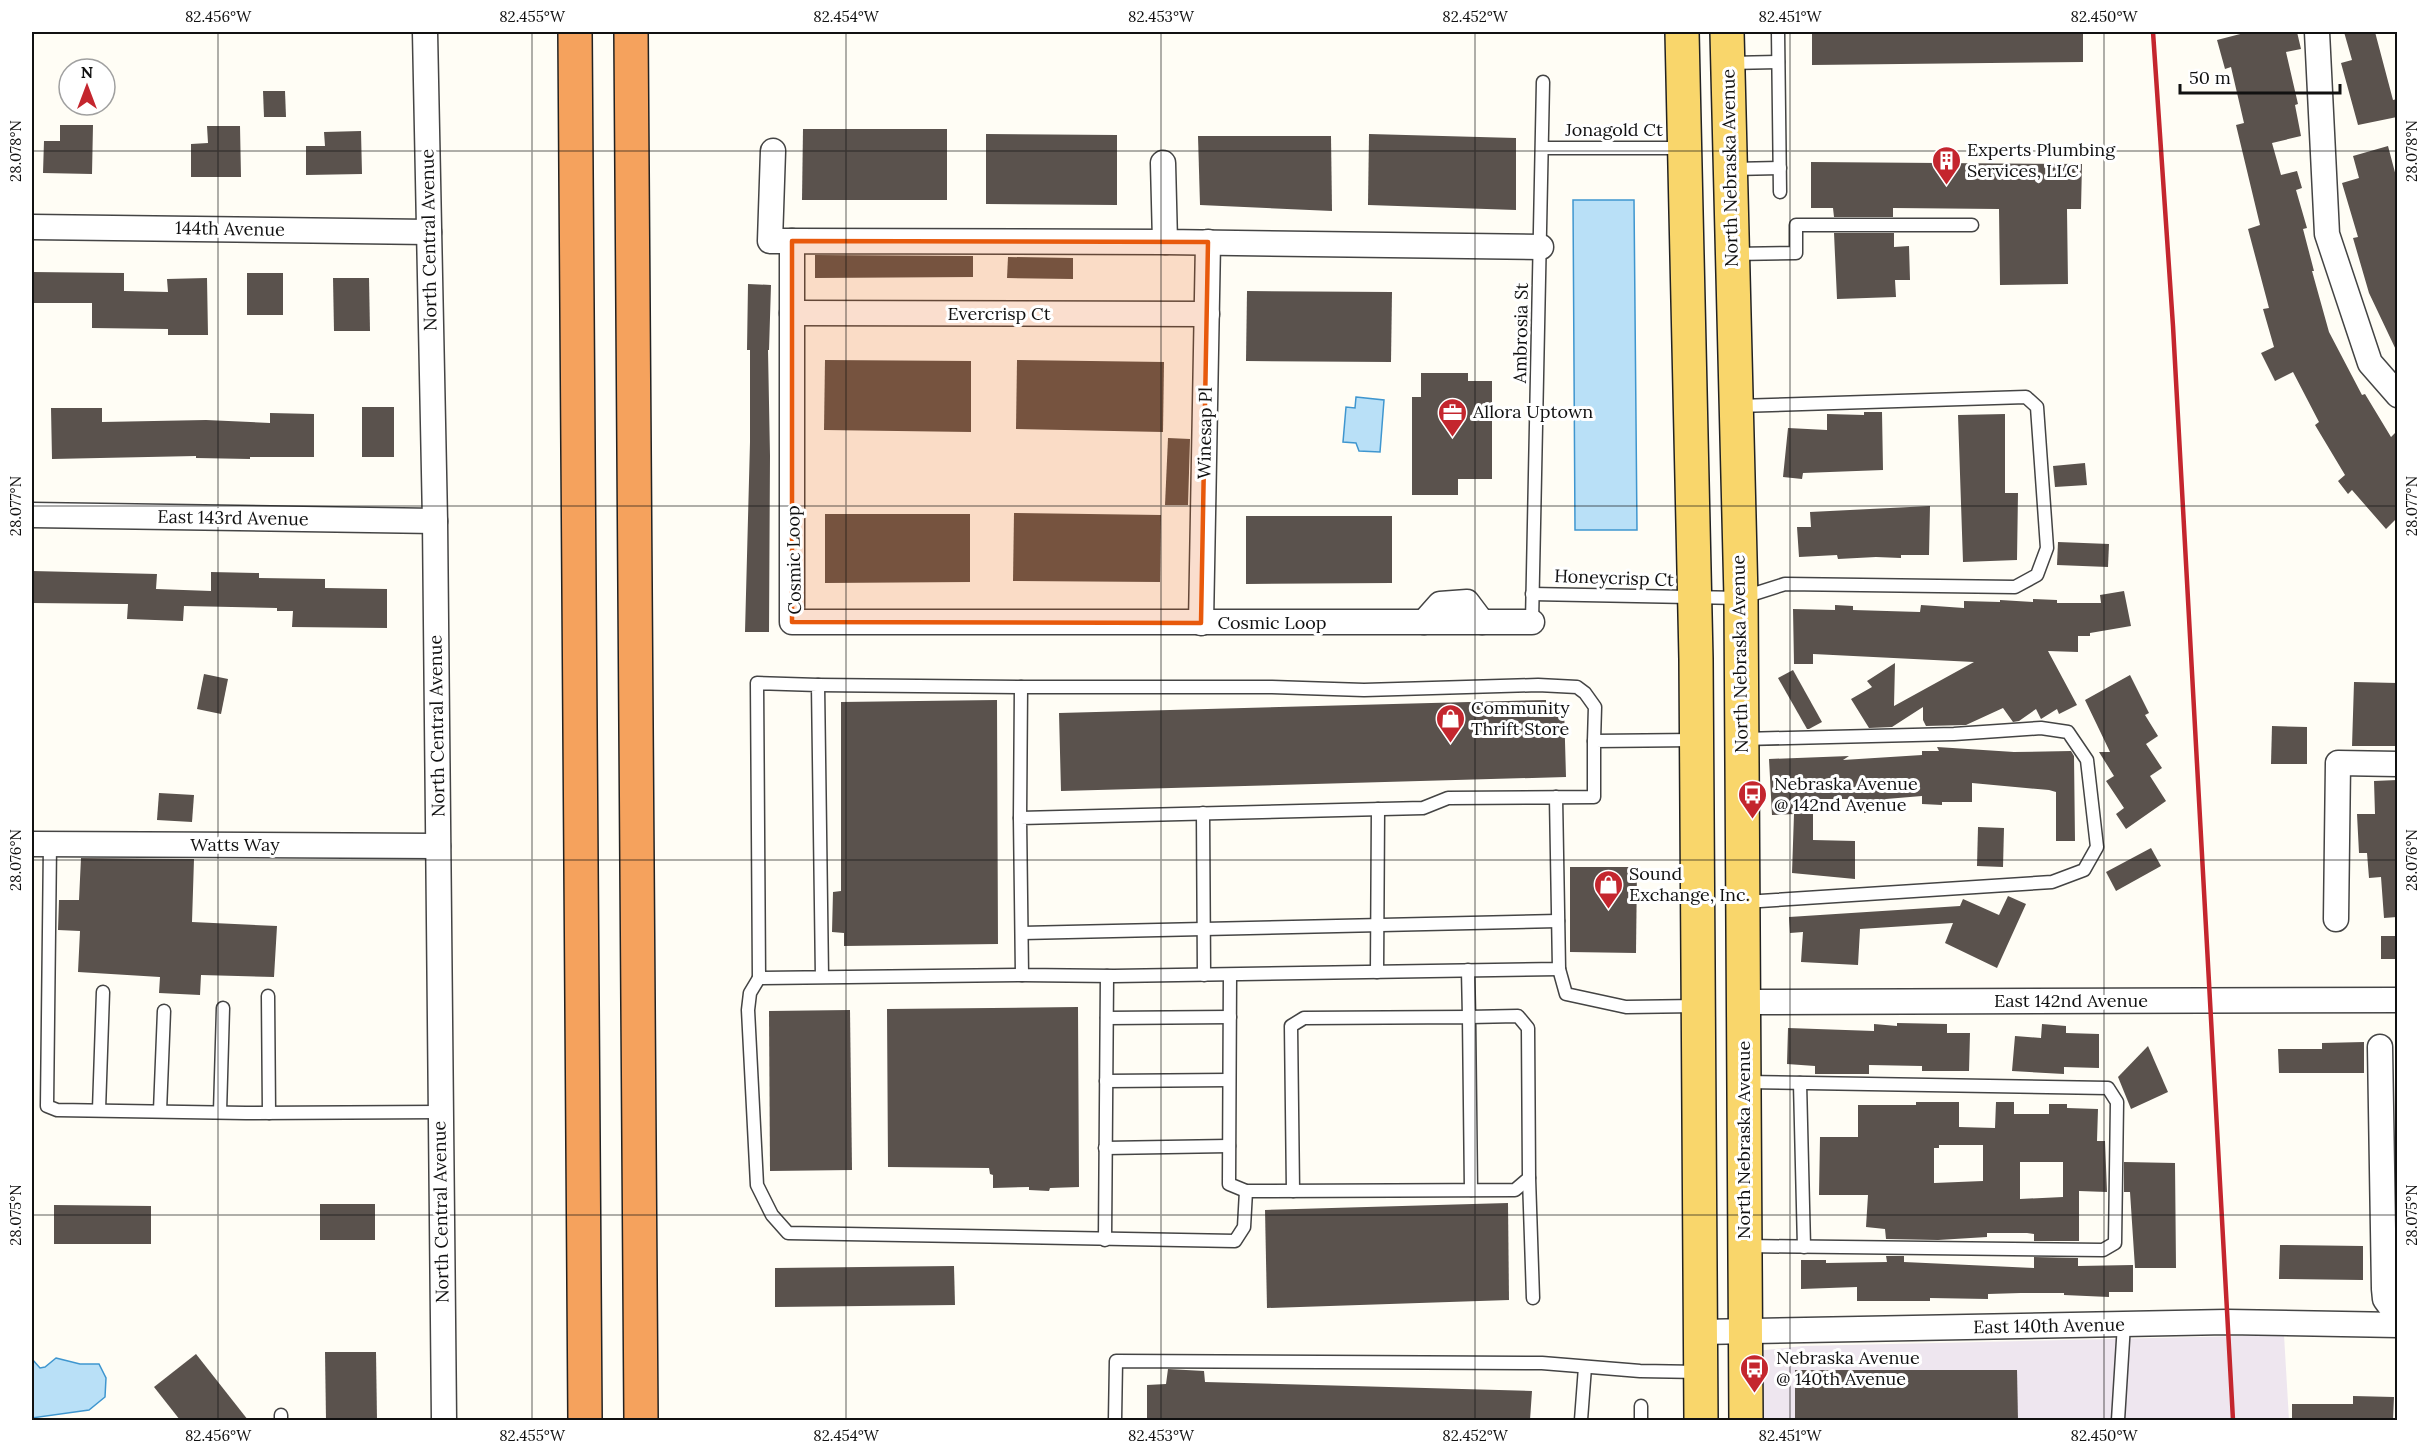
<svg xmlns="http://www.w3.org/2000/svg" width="2429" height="1452" font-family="Lora,serif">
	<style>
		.industrial { fill: #eee6ef }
		.water { fill: #b9e0f7; stroke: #3f96cf; stroke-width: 1.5 }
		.building { fill: #5a524d; fill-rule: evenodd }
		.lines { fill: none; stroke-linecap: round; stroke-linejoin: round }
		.lane-casing { stroke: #444; stroke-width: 15 }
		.street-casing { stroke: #444; stroke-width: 27 }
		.primary-casing { stroke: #222; stroke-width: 36 }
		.highway-casing { stroke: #222; stroke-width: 36 }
		.lane { stroke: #fff; stroke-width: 12 }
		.street { stroke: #fff; stroke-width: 24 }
		.primary { stroke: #f9d66b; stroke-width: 33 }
		.highway { stroke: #f5a25d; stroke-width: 33 }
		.rail { stroke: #c4262e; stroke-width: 4.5 }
		.marked { fill: #e8590c; fill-opacity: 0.2; stroke: #e8590c; stroke-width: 4.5; stroke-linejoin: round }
		.ticks { fill: none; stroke: #111; stroke-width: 1.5; stroke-opacity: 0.45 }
		.labels { text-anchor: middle; stroke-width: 6; stroke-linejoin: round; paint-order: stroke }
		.street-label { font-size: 18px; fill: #111; stroke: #fff }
		.poi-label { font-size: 18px; fill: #111; stroke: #fff; text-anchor: start }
		.neatline { fill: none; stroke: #111; stroke-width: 2 }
		.ticks-label { font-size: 15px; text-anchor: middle; fill: #111 }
	</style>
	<rect width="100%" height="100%" fill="#fffdf5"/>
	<path class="industrial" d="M2284,1335L2289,1420H1757L1756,1351L1803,1346Z"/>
	<g class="water">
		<path d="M1573,200H1634L1637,530H1575Z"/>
		<path d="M1356,397L1384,400L1380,452L1359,451L1356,443L1343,442L1346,407L1355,408Z"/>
		<path d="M56,1358L80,1364H99L106,1378L105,1397L89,1410L32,1418V1359L40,1368L45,1367Z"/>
	</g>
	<g class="building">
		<path d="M1812,32H2083V62L1812,65Z"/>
		<path d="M2248,32H2297L2301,49L2286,52L2298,104L2295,105L2301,136L2272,143L2281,175L2297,171L2302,188L2296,190L2307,228L2303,229L2314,271H2312L2329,332L2362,395L2365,394L2391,437L2397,431V518L2386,529L2352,490L2348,494L2338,481L2345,475L2315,425L2319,422L2293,372L2275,381L2261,353L2274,347L2263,309L2269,308L2248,229L2260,225L2236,125L2244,123L2231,67L2225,69L2217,40Z"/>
		<path d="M2344,32H2375L2393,100L2397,99V117L2358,125L2341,63L2352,60Z"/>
		<path d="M263,91H285L286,117H264Z"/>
		<path d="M60,125H93L92,174L43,173L44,141H60Z"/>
		<path d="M207,126H240L241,177H191V144L208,143Z"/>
		<path d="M803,129H947V200H802Z"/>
		<path d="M361,131L362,174L306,175V146H325L324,132Z"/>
		<path d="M986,134L1117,135V205L986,204Z"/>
		<path d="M1369,134L1516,138V210L1368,205Z"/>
		<path d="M1198,136H1331L1332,211L1200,205Z"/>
		<path d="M2388,146L2397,180V352L2369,293L2353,238L2358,237L2342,183L2359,178L2353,156Z"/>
		<path d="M1811,162L2082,164L2081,209H2067L2068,284L2000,285L1999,209L1893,208V217H1834L1833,208H1811Z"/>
		<path d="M1834,233H1894V247L1909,246L1910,280H1895L1896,297L1837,299Z"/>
		<path d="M815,255L973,256V277L815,278Z"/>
		<path d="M1008,257L1073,258V279L1007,278Z"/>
		<path d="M32,272L124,273V291L168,292L167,279L207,278L208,335H168V329L92,328V303H32Z"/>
		<rect x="247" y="273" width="36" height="42"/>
		<path d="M333,278H369L370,331H334Z"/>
		<path d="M748,284L771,285L769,350H768L770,456L769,632H745L750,442V350H747Z"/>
		<path d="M1247,291L1392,292L1391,362L1246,361Z"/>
		<path d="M825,360L971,361V432L824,430Z"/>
		<path d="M1017,360L1164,362L1163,432L1016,429Z"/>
		<path d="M1421,373H1468V381H1492V479H1458V495H1412V397H1421Z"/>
		<rect x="362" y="407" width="32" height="50"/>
		<path d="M51,408H102V422L206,420L270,423V413L314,414V457H250V459L196,458V456L52,459Z"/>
		<path d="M1864,412H1882L1883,470L1803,473L1802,479L1783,477L1788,428L1827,430V414L1864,415Z"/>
		<path d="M2005,414V493H2018L2017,560L1963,562L1958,415Z"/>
		<path d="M1168,438L1190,439L1188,505H1165Z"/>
		<path d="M2085,463L2087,485L2055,487L2053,466Z"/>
		<path d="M1930,506L1929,555H1901V558L1876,557L1838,559L1837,555L1799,557L1797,527H1811L1810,512Z"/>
		<path d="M1014,513L1161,515L1160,582L1013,581Z"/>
		<path d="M825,514H970V582L825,583Z"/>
		<path d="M1246,516H1392V583L1246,584Z"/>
		<path d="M2058,542L2109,544L2108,567L2057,565Z"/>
		<path d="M32,571L157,574L156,589L211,591V572L259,573V578L325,579V588L387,589V628L292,627L293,611H277V608L184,606L183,621L127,619L128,604L32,603Z"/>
		<path d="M2124,591L2131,626L2090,633V636H2078V652L2048,651L2077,705L2059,714L2057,709L2041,719L2036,709L2019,721L2013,722L2003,708L1966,725L1926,726L1923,720V707L1892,727L1869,728L1851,699L1872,687L1867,681L1895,663L1894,706L1974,662L1813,654V664H1794L1793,609L1835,610V605L1853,606V610L1920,612L1921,605L1964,608V601L2000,602V600L2033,602V599L2057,600V603H2101L2100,595Z"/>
		<path d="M1793,670L1822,722L1809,729H1807L1778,678Z"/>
		<path d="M204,674L228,679L221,714L197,709Z"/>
		<path d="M2130,675L2149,713L2145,715L2158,736L2146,744L2162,768L2150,776L2166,801L2126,829L2116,814L2124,808L2106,781L2114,776L2099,752H2110L2085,700Z"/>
		<path d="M2354,682L2397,683V746H2352Z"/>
		<path d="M997,700L998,944L844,946V933L832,932L833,892L841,891V702Z"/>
		<path d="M1546,700V707L1564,706L1566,777L1061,791L1059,713Z"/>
		<path d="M2272,726L2307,727V764H2271Z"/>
		<path d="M1937,747L2014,752L2071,751L2074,756L2075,841H2056V792L2049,790L1972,783V802H1942V805L1922,804V796L1886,799L1887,811L1864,813V799H1813V840L1855,841V879L1792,873L1794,814L1772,815L1769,759L1849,756L1843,760L1922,755V751H1939Z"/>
		<path d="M2397,780V917L2384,918L2381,877L2369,878L2367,853H2359L2357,814H2375L2374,781Z"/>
		<path d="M159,793L194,795L192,822L157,820Z"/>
		<path d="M1978,827L2004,828L2003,867L1977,866Z"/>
		<path d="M2151,848L2161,866L2116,891L2106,872Z"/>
		<path d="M81,858L194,859L192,922L277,926L274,977L201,975L200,995L159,993L160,977L78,972L80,931L58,930L59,900H79Z"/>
		<path d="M1570,867H1637L1636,953L1570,952Z"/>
		<path d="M2008,896L2026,904L1997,968L1945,943L1953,923L1860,929L1858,965L1801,962L1803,932L1790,933L1789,917L1960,906L1963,899L1999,915Z"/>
		<rect x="2381" y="936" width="16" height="23"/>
		<path d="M1078,1007L1079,1187L1050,1188L1049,1191L1029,1190V1187L993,1188V1175L990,1174L989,1168L888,1167L887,1009Z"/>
		<path d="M850,1010L852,1170L770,1171L769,1011Z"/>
		<path d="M1897,1023L1947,1024V1033H1970L1969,1071H1922V1066L1869,1065V1074H1815V1066L1787,1064L1788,1028L1874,1031V1024L1897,1026Z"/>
		<path d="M2042,1024L2066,1026V1033L2099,1034V1068L2064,1067V1074L2012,1071L2015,1036L2041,1038Z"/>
		<path d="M2364,1042V1073H2279L2278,1049H2322V1043Z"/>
		<path d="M2148,1046L2168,1092L2131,1109L2118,1077Z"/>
		<path d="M1916,1102H1959V1127L1995,1128L1996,1102H2014V1114H2049V1104H2067V1108L2098,1109L2097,1141H2105L2107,1192L2079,1191V1241H2034V1234L2027,1233H1987V1237L1938,1240L1886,1239L1885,1229L1866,1227L1868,1195H1819L1820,1137H1858V1105H1916ZM1939,1145H1983V1181L1934,1183V1148H1939ZM2020,1162H2063V1197L2020,1199Z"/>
		<path d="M2124,1162L2175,1163L2176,1268H2135L2130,1192H2124Z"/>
		<path d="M1508,1203L1509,1300L1267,1308L1265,1210Z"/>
		<rect x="320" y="1204" width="55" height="36"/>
		<path d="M54,1205L151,1206V1244H54Z"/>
		<path d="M2280,1245L2363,1246V1280L2279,1279Z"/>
		<path d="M1886,1256H1904V1262L2034,1268V1257L2078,1258V1266L2133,1265V1292H2109V1297L2064,1295V1293H2021L1988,1294V1299L1930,1298V1301H1857V1287L1801,1289V1260H1826V1263L1887,1262Z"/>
		<path d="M954,1266L955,1305L775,1307V1268Z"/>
		<path d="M325,1352H376L377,1420H326Z"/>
		<path d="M196,1354L248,1420H180L154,1387Z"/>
		<path d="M1168,1369L1204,1371L1205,1382L1532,1391L1530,1420H1147V1385L1166,1384Z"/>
		<path d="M1795,1370H2017L2018,1420H1795Z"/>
		<path d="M2353,1396L2394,1397L2393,1420H2292V1404H2353Z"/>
	</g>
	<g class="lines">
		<defs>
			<g id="lane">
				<path d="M1778,32L1780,192"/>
				<path d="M1729,63L1778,62"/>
				<path d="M1543,148H1684"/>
				<path d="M1732,169L1780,168"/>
				<path d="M1733,254L1796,253V225H1972"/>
				<path d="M1532,594L1741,598L1785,584L2015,587L2037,575L2047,548L2037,407L2026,397L1737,406"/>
				<path d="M1532,622L1543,82"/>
				<path d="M818,685L1021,687"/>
				<path d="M1743,739L1954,734L2041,728L2068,732L2087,760L2097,847L2084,870L2052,882L1744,902"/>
				<path d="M1556,797L1559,969L1114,976L1022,975L1020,818L1423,808L1448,798L1594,797V741L1696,740"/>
				<path d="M1203,813L1204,975"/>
				<path d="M1020,818L1021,687H1272L1364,690L1538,685L1577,687L1585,693L1595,707L1594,741"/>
				<path d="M50,844L47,1106L57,1110L246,1113L440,1112"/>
				<path d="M1022,933L1558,921"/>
				<path d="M1559,969L1566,994L1626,1007L1697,1006"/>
				<path d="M1377,972L1378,809"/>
				<path d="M1230,975L1229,1184L1246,1191L1515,1190L1529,1178L1528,1028L1518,1016L1469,1017L1468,970"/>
				<path d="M822,977L818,685L757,683L759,978L1022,975"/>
				<path d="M759,978L750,993L748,1010L757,1185L772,1215L788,1233L1235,1241L1244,1227L1246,1191"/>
				<path d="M268,996L269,1113"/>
				<path d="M1107,1018L1230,1017"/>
				<path d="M1106,1081L1229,1080"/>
				<path d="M1745,1082L2108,1088L2117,1102L2115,1243L2103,1250L1746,1246"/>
				<path d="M1800,1083L1804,1247"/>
				<path d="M99,1110L103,992"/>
				<path d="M160,1111L164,1011"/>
				<path d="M220,1112L223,1008"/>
				<path d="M1105,1148L1229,1146"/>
				<path d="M1529,1178L1533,1298"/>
				<path d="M1293,1191L1291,1026L1304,1018L1469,1017L1471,1190"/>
				<path d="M1105,1240L1107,976"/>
				<path d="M281,1420V1415"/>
				<path d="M1115,1420L1116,1361L1542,1363L1640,1371L1700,1372"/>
				<path d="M1581,1420L1585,1367"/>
				<path d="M1641,1420V1406"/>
				<path d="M2118,1420L2124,1324"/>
			</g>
			<g id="street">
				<path d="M425,32L435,521L444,1420"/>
				<path d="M2317,32L2327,234L2370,363L2398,395"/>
				<path d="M773,151L770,241H792"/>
				<path d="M1163,163L1165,242L1541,247"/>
				<path d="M32,227L429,232"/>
				<path d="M1165,242L792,241V622H1532"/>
				<path d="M792,313L1207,314"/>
				<path d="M32,515L435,521"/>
				<path d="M1424,622L1440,604L1467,602L1482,622"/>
				<path d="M1201,623L1208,242"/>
				<path d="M32,844L438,846"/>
				<path d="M2336,919L2338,763L2398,764"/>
				<path d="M1744,1002L2398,1000"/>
				<path d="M2380,1047L2384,1289L2385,1299L2398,1317"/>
				<path d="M1700,1332L2227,1322L2398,1325"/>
			</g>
			<g id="primary">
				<path d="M1682,32L1696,659L1701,1420"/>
				<path d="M1727,32L1741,598L1746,1420"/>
			</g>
			<g id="highway">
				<path d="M575,32L585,1420"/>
				<path d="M631,32L641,1420"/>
			</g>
		</defs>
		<use href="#lane" class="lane-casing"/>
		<use href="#street" class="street-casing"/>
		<use href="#primary" class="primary-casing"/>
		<use href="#highway" class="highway-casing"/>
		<use href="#lane" class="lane"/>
		<use href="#street" class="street"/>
		<use href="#primary" class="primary"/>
		<use href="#highway" class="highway"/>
		<path class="rail" d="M2153,32L2173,326L2233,1420"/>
	</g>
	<path class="marked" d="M792,241L1208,242L1201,623L792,622Z"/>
	<path class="ticks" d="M218,32V1420M532,32V1420M846,32V1420M1161,32V1420M1475,32V1420M1790,32V1420M2104,32V1420M32,151H2398M32,506H2398M32,860H2398M32,1215H2398"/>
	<defs>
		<symbol id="building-pin" viewBox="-11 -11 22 30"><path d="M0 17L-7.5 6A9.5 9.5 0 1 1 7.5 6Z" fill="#c4262e" stroke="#fff"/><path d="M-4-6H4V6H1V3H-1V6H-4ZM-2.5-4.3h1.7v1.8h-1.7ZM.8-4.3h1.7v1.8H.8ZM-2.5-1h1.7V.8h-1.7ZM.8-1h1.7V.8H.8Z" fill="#fff"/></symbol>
		<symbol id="office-pin" viewBox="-11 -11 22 30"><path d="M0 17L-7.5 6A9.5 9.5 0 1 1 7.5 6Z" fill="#c4262e" stroke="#fff"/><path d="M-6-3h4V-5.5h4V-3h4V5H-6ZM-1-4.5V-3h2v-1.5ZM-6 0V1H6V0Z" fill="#fff"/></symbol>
		<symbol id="shop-pin" viewBox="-11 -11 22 30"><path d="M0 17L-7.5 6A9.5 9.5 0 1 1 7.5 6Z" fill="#c4262e" stroke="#fff"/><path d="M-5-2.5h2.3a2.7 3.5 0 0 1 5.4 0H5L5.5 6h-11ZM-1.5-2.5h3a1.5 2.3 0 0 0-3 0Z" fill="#fff"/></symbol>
		<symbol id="bus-pin" viewBox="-11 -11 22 30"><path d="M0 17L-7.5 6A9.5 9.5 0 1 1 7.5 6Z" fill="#c4262e" stroke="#fff"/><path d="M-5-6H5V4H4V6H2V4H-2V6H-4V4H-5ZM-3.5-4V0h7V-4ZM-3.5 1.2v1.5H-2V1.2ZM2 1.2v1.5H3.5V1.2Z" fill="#fff"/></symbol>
	</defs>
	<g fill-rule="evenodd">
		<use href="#building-pin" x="1930" y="144" width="33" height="45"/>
		<use href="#office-pin" x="1436" y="396" width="33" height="45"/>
		<use href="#shop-pin" x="1434" y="702" width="33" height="45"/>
		<use href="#bus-pin" x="1736" y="778" width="33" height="45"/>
		<use href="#shop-pin" x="1592" y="868" width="33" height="45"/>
		<use href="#bus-pin" x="1738" y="1352" width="33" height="45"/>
	</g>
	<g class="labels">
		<g class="street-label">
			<text x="1614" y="136">Jonagold Ct</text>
			<text transform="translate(1730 168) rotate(-91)" y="6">North Nebraska Avenue</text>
			<text transform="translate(230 229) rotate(1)" y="6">144th Avenue</text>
			<text transform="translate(429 240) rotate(-91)" y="6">North Central Avenue</text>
			<text x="999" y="320">Evercrisp Ct</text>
			<text transform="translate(1521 333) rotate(-89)" y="6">Ambrosia St</text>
			<text transform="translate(1205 433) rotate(-89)" y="6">Winesap Pl</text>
			<text transform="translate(233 518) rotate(1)" y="6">East 143rd Avenue</text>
			<text transform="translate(794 560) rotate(-91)" y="6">Cosmic Loop</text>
			<text transform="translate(1614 578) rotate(2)" y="6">Honeycrisp Ct</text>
			<text x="1272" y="629">Cosmic Loop</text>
			<text transform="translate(1740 654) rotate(-91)" y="6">North Nebraska Avenue</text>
			<text transform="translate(437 726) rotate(-91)" y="6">North Central Avenue</text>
			<text x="235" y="851">Watts Way</text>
			<text x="2071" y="1007">East 142nd Avenue</text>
			<text transform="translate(1744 1140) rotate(-90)" y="6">North Nebraska Avenue</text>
			<text transform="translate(441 1212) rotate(-91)" y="6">North Central Avenue</text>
			<text transform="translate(2049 1326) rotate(-1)" y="6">East 140th Avenue</text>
		</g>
		<g class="poi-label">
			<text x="1967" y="156">Experts Plumbing<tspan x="1967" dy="21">Services, LLC</tspan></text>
			<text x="1473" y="418">Allora Uptown</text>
			<text x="1471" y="714">Community<tspan x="1471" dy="21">Thrift Store</tspan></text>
			<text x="1774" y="790">Nebraska Avenue<tspan x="1774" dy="21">@ 142nd Avenue</tspan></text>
			<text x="1629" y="880">Sound<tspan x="1629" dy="21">Exchange, Inc.</tspan></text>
			<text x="1776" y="1364">Nebraska Avenue<tspan x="1776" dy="21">@ 140th Avenue</tspan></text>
		</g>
	</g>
	<rect width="2429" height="1452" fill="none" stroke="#ffffff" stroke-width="66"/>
	<g transform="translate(87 87)"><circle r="28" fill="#ffffff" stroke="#a0a0a0" stroke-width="1.5"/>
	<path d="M0-4.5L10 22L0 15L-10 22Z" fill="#c4262e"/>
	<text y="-9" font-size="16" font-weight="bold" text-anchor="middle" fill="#111111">N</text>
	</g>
	<path d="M2180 84v9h160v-9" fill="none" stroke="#111111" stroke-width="3"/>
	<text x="2189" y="84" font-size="18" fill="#111111" stroke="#ffffff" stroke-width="4.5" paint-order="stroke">50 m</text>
	<rect x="33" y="33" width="2363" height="1386" class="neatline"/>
	<g class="ticks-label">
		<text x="218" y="22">82.456°W</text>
		<text x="532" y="22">82.455°W</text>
		<text x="846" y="22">82.454°W</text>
		<text x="1161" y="22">82.453°W</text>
		<text x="1475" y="22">82.452°W</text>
		<text x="1790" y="22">82.451°W</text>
		<text x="2104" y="22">82.450°W</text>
		<text transform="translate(16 151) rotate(-90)" y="5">28.078°N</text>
		<text transform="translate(2412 151) rotate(-90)" y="5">28.078°N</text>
		<text transform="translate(16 506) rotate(-90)" y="5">28.077°N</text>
		<text transform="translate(2412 506) rotate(-90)" y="5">28.077°N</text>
		<text transform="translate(16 860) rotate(-90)" y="5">28.076°N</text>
		<text transform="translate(2412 860) rotate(-90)" y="5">28.076°N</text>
		<text transform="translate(16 1215) rotate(-90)" y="5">28.075°N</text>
		<text transform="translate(2412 1215) rotate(-90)" y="5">28.075°N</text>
		<text x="218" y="1441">82.456°W</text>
		<text x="532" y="1441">82.455°W</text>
		<text x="846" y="1441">82.454°W</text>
		<text x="1161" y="1441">82.453°W</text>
		<text x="1475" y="1441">82.452°W</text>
		<text x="1790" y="1441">82.451°W</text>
		<text x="2104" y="1441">82.450°W</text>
	</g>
</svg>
